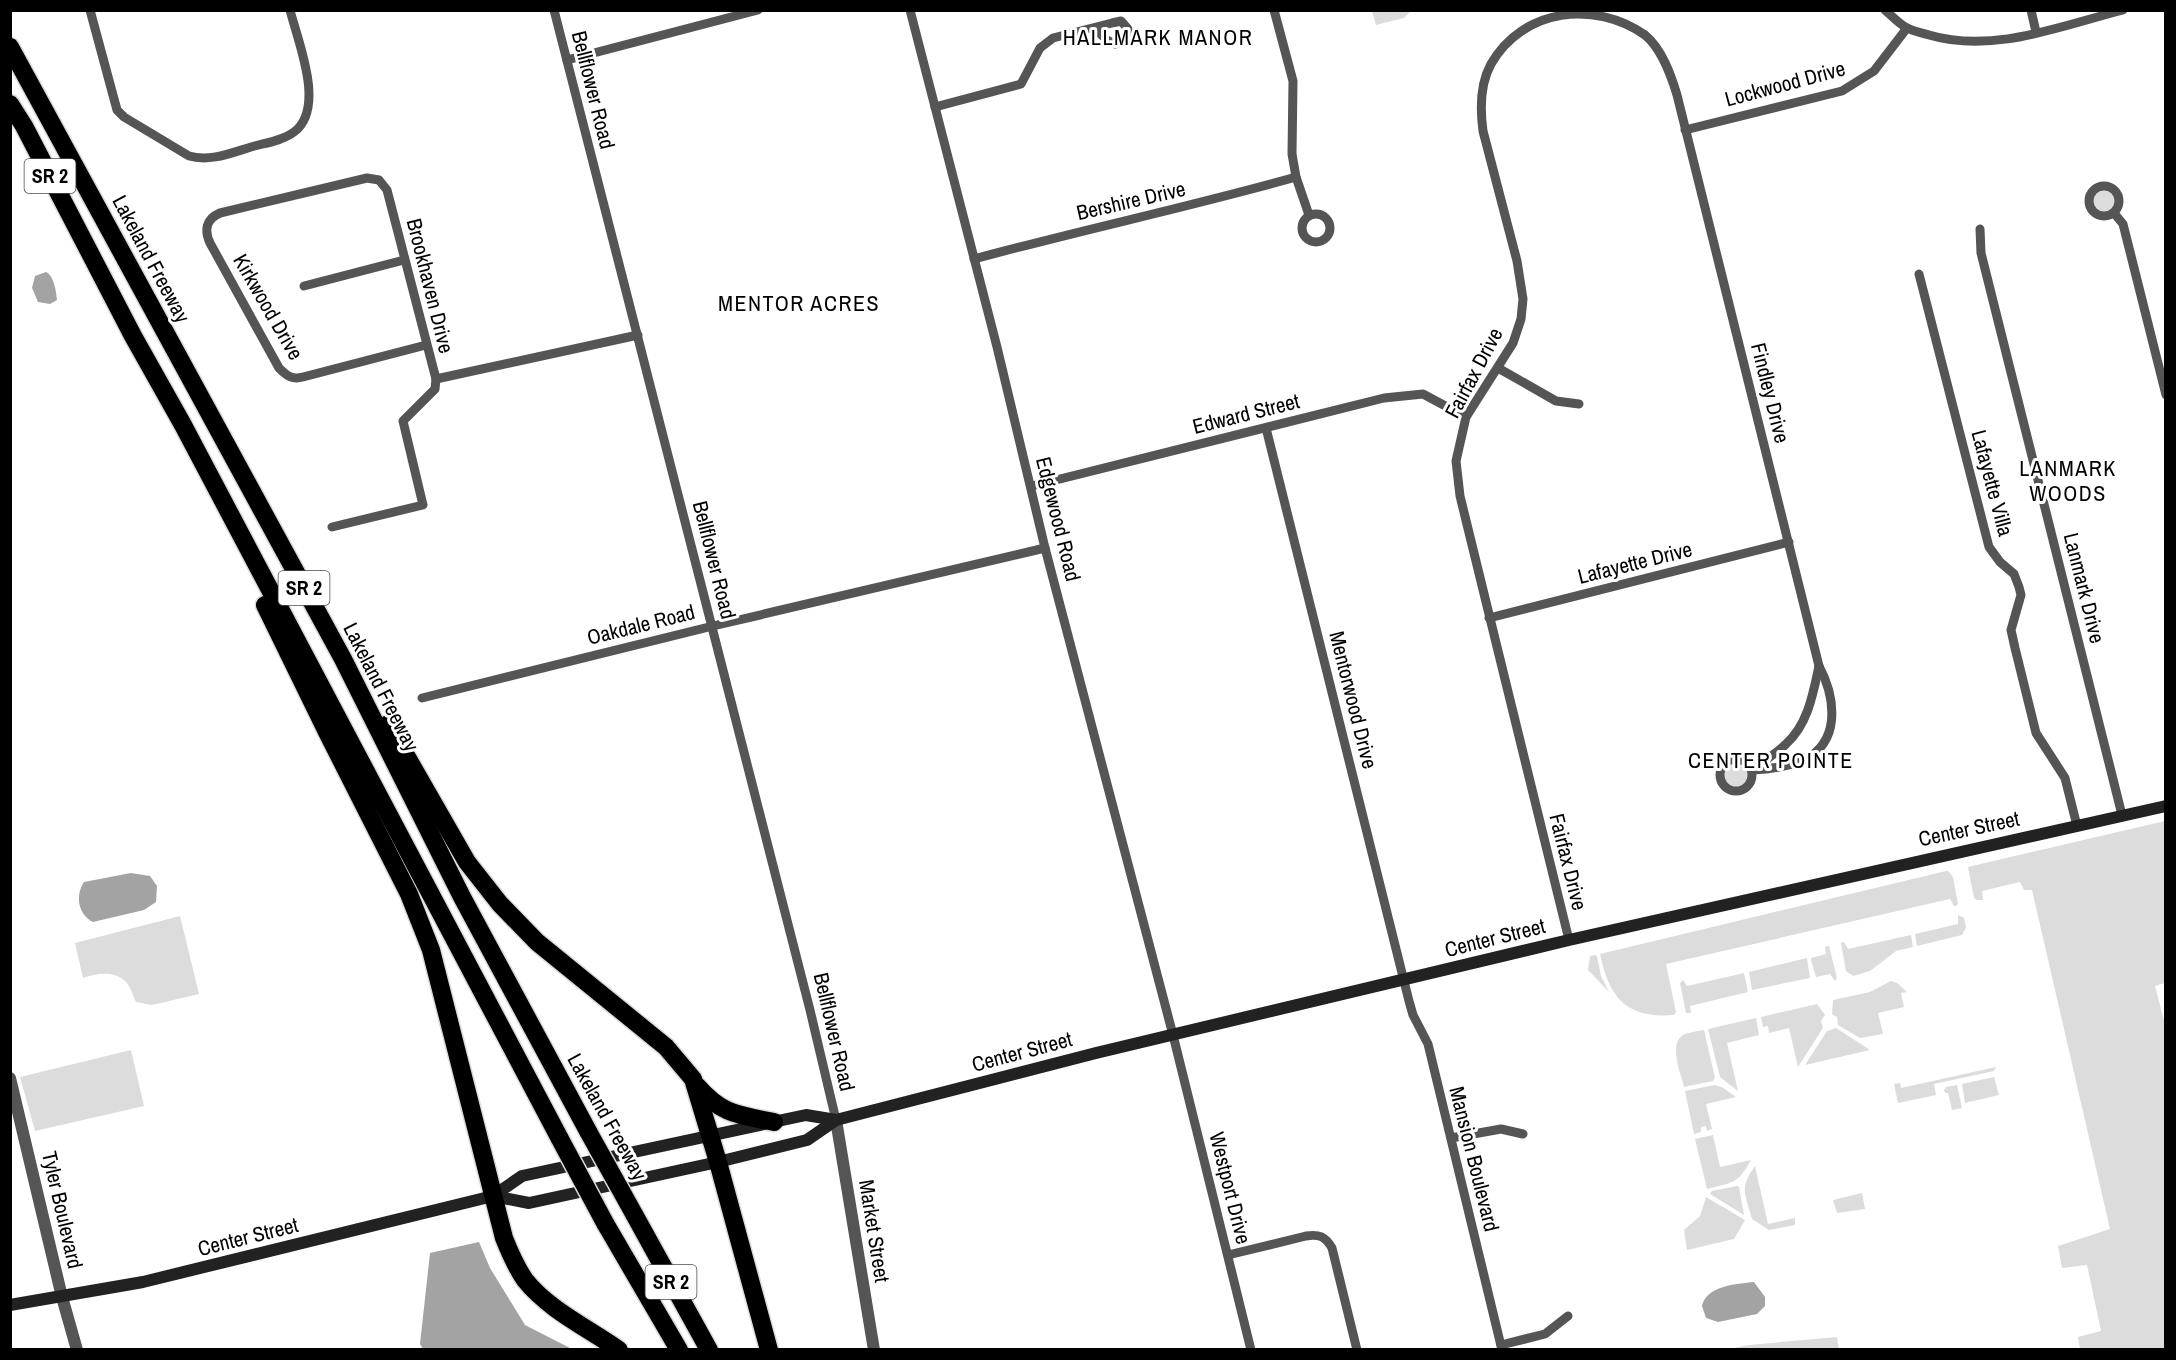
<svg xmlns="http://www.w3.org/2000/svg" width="2176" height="1360" font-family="'Archivo Narrow',sans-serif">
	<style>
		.green { fill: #dcdcdc }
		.water { fill: #a3a3a3 }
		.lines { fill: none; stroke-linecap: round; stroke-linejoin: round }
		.motorway-casing { stroke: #dbdbdb; stroke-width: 21 }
		.minor { stroke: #555; stroke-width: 9 }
		.tertiary { stroke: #555; stroke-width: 12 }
		.secondary { stroke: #222; stroke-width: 12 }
		.motorway { stroke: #000; stroke-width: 18 }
		.motorway-bridge-casing { stroke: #dbdbdb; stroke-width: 21; stroke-linecap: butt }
		.motorway-bridge { stroke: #000; stroke-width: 18 }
		.labels { text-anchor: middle; stroke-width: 6; stroke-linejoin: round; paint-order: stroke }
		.shield { fill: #fff; stroke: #4c4c4c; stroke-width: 1.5 }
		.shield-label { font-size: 20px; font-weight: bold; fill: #000 }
		.street-label { font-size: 21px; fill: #000; stroke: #fff }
		.neighbourhood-label { font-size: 22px; letter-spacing: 1.5px; fill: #000; stroke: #fff }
	</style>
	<rect width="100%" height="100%" fill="#fff"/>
	<g class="green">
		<path d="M1372,11V10L1411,11L1404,18L1376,25Z"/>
		<circle cx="2104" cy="202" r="11"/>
		<circle cx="1736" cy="775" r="13"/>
		<path d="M2165,821V983L2155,986L2166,1028L2165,1349H2080L2078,1337L2101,1331L2087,1265L2062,1268L2058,1246L2110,1229L2032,890H2024L2020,882L1982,891L1983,900H1977L1974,898L1968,867Z"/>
		<path d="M1946,871H1948L1953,877L1958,904L1956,906H1954L1950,899L1666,964L1676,1012L1674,1015C1627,1019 1609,998 1600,954Z"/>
		<path d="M1958,915L1964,918L1966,927L1962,935L1917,946L1915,934L1958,924Z"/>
		<path d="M180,916L199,994L152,1005L136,1002C133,996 130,985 125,981C112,970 97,974 83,978L75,943Z"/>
		<path d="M1911,935L1913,947L1896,951L1870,971L1853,976L1846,971L1841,943L1844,942L1848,949Z"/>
		<path d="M1829,946L1837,978L1835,981L1830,974L1816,977L1811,960V958L1826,954L1825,947Z"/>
		<path d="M1595,955L1597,956L1601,976L1609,992L1588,970L1590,956Z"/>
		<path d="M1807,958L1810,978L1752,990L1749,972Z"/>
		<path d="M1744,973L1748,992L1690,1006L1691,1013H1686L1680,983L1683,980L1687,986Z"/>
		<path d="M1891,981L1897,983L1907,992L1901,993L1904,1007L1878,1013L1883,1034L1860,1038L1838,1025L1837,1017L1832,1014L1833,1000L1870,992Z"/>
		<path d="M1817,1004L1825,1015L1821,1021L1823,1028L1798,1067L1789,1028L1769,1033L1768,1026L1763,1027L1761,1017Z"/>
		<path d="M1756,1018L1759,1035L1727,1043L1738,1091L1720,1077L1708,1029Z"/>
		<path d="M1836,1028L1870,1050L1805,1065L1827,1031Z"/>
		<path d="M1704,1030L1715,1078L1713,1081L1684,1087C1681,1073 1667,1042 1685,1034C1691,1032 1698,1031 1704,1030Z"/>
		<path d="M131,1050L144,1106L35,1131L20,1077Z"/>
		<path d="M1996,1067L1994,1071L1934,1084L1936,1095L1898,1103L1894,1084L1900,1083L1901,1088Z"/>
		<path d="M1994,1077L1999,1095L1965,1103L1962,1084Z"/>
		<path d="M1714,1085L1722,1087L1736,1097L1706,1104L1712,1129L1707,1131L1706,1126L1701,1127V1132L1694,1134L1685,1091Z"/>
		<path d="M1957,1085L1962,1108L1952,1110L1948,1093H1945L1944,1090L1946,1087Z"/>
		<path d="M1713,1135L1720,1167L1751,1160C1737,1185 1733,1182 1707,1189L1695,1139Z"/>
		<path d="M1755,1166L1768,1224L1795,1218V1225L1769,1230L1752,1219C1745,1193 1739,1188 1755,1166Z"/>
		<path d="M1737,1186L1739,1187L1744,1215L1710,1194L1712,1191Z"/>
		<path d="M1862,1193L1865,1209L1837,1213L1833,1200Z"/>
		<path d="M1706,1197L1745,1220L1734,1239L1687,1250L1684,1230L1700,1216Z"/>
		<path d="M1837,1337L1839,1349H1729L1749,1345Z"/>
	</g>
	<g class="water">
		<path d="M46,272C54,276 56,291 57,300L50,304L38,302L32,288L35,276Z"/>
		<path d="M131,873L150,876L157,886L156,902L144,910L93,922C78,915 75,895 84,882Z"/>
		<path d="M479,1242L490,1268L525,1325L572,1349H423L420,1344L430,1253Z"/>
		<path d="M1754,1282L1765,1297V1306L1757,1314L1718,1322L1706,1318L1702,1306C1707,1285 1737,1284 1754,1282Z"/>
	</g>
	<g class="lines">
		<defs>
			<g id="motorway">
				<path d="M10,47L343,659L462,897L589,1133"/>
				<path d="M10,104L24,126L133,336L183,425L560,1139"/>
				<path d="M265,605L328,734L409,894L431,950L504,1238C510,1253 516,1267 525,1280C549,1310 588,1328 619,1350"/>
				<path d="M388,724L467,862L500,904L537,942L666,1047L693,1079L718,1162L769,1350"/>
				<path d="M697,1086C722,1115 739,1115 774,1122"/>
				<path d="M634,1214L709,1350"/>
				<path d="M605,1223L679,1350"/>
			</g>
		</defs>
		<use href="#motorway" class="motorway-casing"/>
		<g class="minor">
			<path d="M90,10L117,110L124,117L189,156C210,162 231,153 251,147C265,143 282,141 294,132C326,108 298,42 290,10"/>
			<path d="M554,10L810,1010L836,1120"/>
			<path d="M910,10L997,347L1045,548L1173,1035L1251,1350"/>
			<path d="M1274,10L1293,81L1292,154L1296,177L1309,215"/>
			<path d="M1885,10C1892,16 1899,24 1907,28C1913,31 1922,33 1929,35C1993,54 2060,26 2123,10"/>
			<path d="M2031,10L2036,32"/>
			<path d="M567,60L758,10"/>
			<path d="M935,107L1021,84L1040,48L1053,38L1112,23L1121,21L1128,29C1128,38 1125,42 1115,44L1107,40L1094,28"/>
			<path d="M1685,130L1842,91L1874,71L1907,28"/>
			<circle cx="2104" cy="201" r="15"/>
			<path d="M2114,213L2123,224L2166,395"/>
			<circle cx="1316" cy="228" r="14"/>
			<path d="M1980,229L1981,253L2122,815"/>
			<path d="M974,259C1081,230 1189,207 1296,177"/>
			<path d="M1919,274L1989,547L2000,562L2014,574L2019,587L2021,595L2011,630L2015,648L2036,733L2065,778L2077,826"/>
			<path d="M304,286L404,260"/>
			<path d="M426,345L303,377C292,380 287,376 279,368L210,243C204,230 206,219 220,213L367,178L379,180L387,190L436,379L638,335"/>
			<path d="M1498,368L1556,401L1579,404"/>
			<path d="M1266,428L1409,1001L1413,1015L1428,1044L1502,1350"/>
			<path d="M1032,486L1384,398L1423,394L1466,417"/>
			<path d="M332,527L423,505L403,421L435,389L436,379"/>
			<path d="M1489,618L1789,542"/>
			<path d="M422,698L713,626L1045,548"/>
			<circle cx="1736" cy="775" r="16"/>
			<path d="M1752,770C1763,761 1776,754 1786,744C1808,724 1813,694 1819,666"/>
			<path d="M1569,940L1460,496L1456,461L1466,417L1513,343L1521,319L1523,299L1517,261L1483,131C1480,109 1480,84 1491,64C1523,8 1595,0 1645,35C1662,49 1671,75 1677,95L1819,666C1834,694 1841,735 1811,756C1795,766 1770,769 1752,770"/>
			<path d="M1451,1138L1501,1129L1523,1134"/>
			<path d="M1228,1255L1306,1236C1319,1234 1325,1236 1332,1248L1357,1350"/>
			<path d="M1501,1345L1545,1334L1568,1316"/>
		</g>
		<g class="tertiary">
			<path d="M10,1078L62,1297L77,1350"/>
			<path d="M836,1120L874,1350"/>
		</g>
		<g class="secondary">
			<path d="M493,1196L529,1203L718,1162L807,1140L836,1120L1096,1053L1569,940L2166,806"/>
			<path d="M10,1305L143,1282L493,1196L522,1176L806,1115L836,1120"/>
		</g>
		<use href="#motorway" class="motorway"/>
		<defs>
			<g id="motorway-bridge">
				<path d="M589,1133L634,1214"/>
				<path d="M560,1139L605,1223"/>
			</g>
		</defs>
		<use href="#motorway-bridge" class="motorway-bridge-casing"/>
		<use href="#motorway-bridge" class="motorway-bridge"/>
	</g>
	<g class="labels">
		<g class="shield">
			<rect x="24.5" y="159" width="51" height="34" rx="4.5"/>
			<rect x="278.5" y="571" width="51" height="34" rx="4.5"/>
			<rect x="645.5" y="1265" width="51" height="34" rx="4.5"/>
		</g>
		<g class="shield-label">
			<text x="50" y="183">SR 2</text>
			<text x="304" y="595">SR 2</text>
			<text x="671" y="1289">SR 2</text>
		</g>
		<g class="street-label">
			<text transform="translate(1785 84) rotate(-15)" y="7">Lockwood Drive</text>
			<text transform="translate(593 90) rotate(76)" y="7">Bellflower Road</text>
			<text transform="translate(1131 201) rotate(-13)" y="7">Bershire Drive</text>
			<text transform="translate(151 259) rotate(62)" y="7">Lakeland Freeway</text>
			<text transform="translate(430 286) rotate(76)" y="7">Brookhaven Drive</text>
			<text transform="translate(268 307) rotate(60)" y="7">Kirkwood Drive</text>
			<text transform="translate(1474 373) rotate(-62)" y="7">Fairfax Drive</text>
			<text transform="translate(1770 393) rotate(76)" y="7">Findley Drive</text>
			<text transform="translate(1246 414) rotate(-14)" y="7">Edward Street</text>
			<text transform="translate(1992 483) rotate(75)" y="7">Lafayette Villa</text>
			<text transform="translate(1058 519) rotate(76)" y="7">Edgewood Road</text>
			<text transform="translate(714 560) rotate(76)" y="7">Bellflower Road</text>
			<text transform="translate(1635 563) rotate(-14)" y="7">Lafayette Drive</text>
			<text transform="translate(2084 588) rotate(76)" y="7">Lanmark Drive</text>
			<text transform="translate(641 625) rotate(-14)" y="7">Oakdale Road</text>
			<text transform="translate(381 687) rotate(63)" y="7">Lakeland Freeway</text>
			<text transform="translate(1353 700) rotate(76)" y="7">Mentorwood Drive</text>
			<text transform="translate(1969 829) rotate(-12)" y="7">Center Street</text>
			<text transform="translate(1568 862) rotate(76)" y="7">Fairfax Drive</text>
			<text transform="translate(1495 938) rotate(-14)" y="7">Center Street</text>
			<text transform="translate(834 1032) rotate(77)" y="7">Bellflower Road</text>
			<text transform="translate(1022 1052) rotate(-15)" y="7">Center Street</text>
			<text transform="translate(607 1117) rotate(61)" y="7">Lakeland Freeway</text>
			<text transform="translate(1474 1159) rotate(76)" y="7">Mansion Boulevard</text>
			<text transform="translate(1230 1188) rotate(76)" y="7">Westport Drive</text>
			<text transform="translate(62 1210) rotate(77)" y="7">Tyler Boulevard</text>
			<text transform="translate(874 1231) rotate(81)" y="7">Market Street</text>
			<text transform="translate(248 1237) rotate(-14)" y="7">Center Street</text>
		</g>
		<g class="neighbourhood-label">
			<text x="1158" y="45">HALLMARK MANOR</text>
			<text x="799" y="311">MENTOR ACRES</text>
			<text x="2068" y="476">LANMARK<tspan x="2068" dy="25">WOODS</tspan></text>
			<text x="1771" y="768">CENTER POINTE</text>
		</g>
	</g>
	<rect width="2176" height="1360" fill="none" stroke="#000000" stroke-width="24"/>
</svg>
